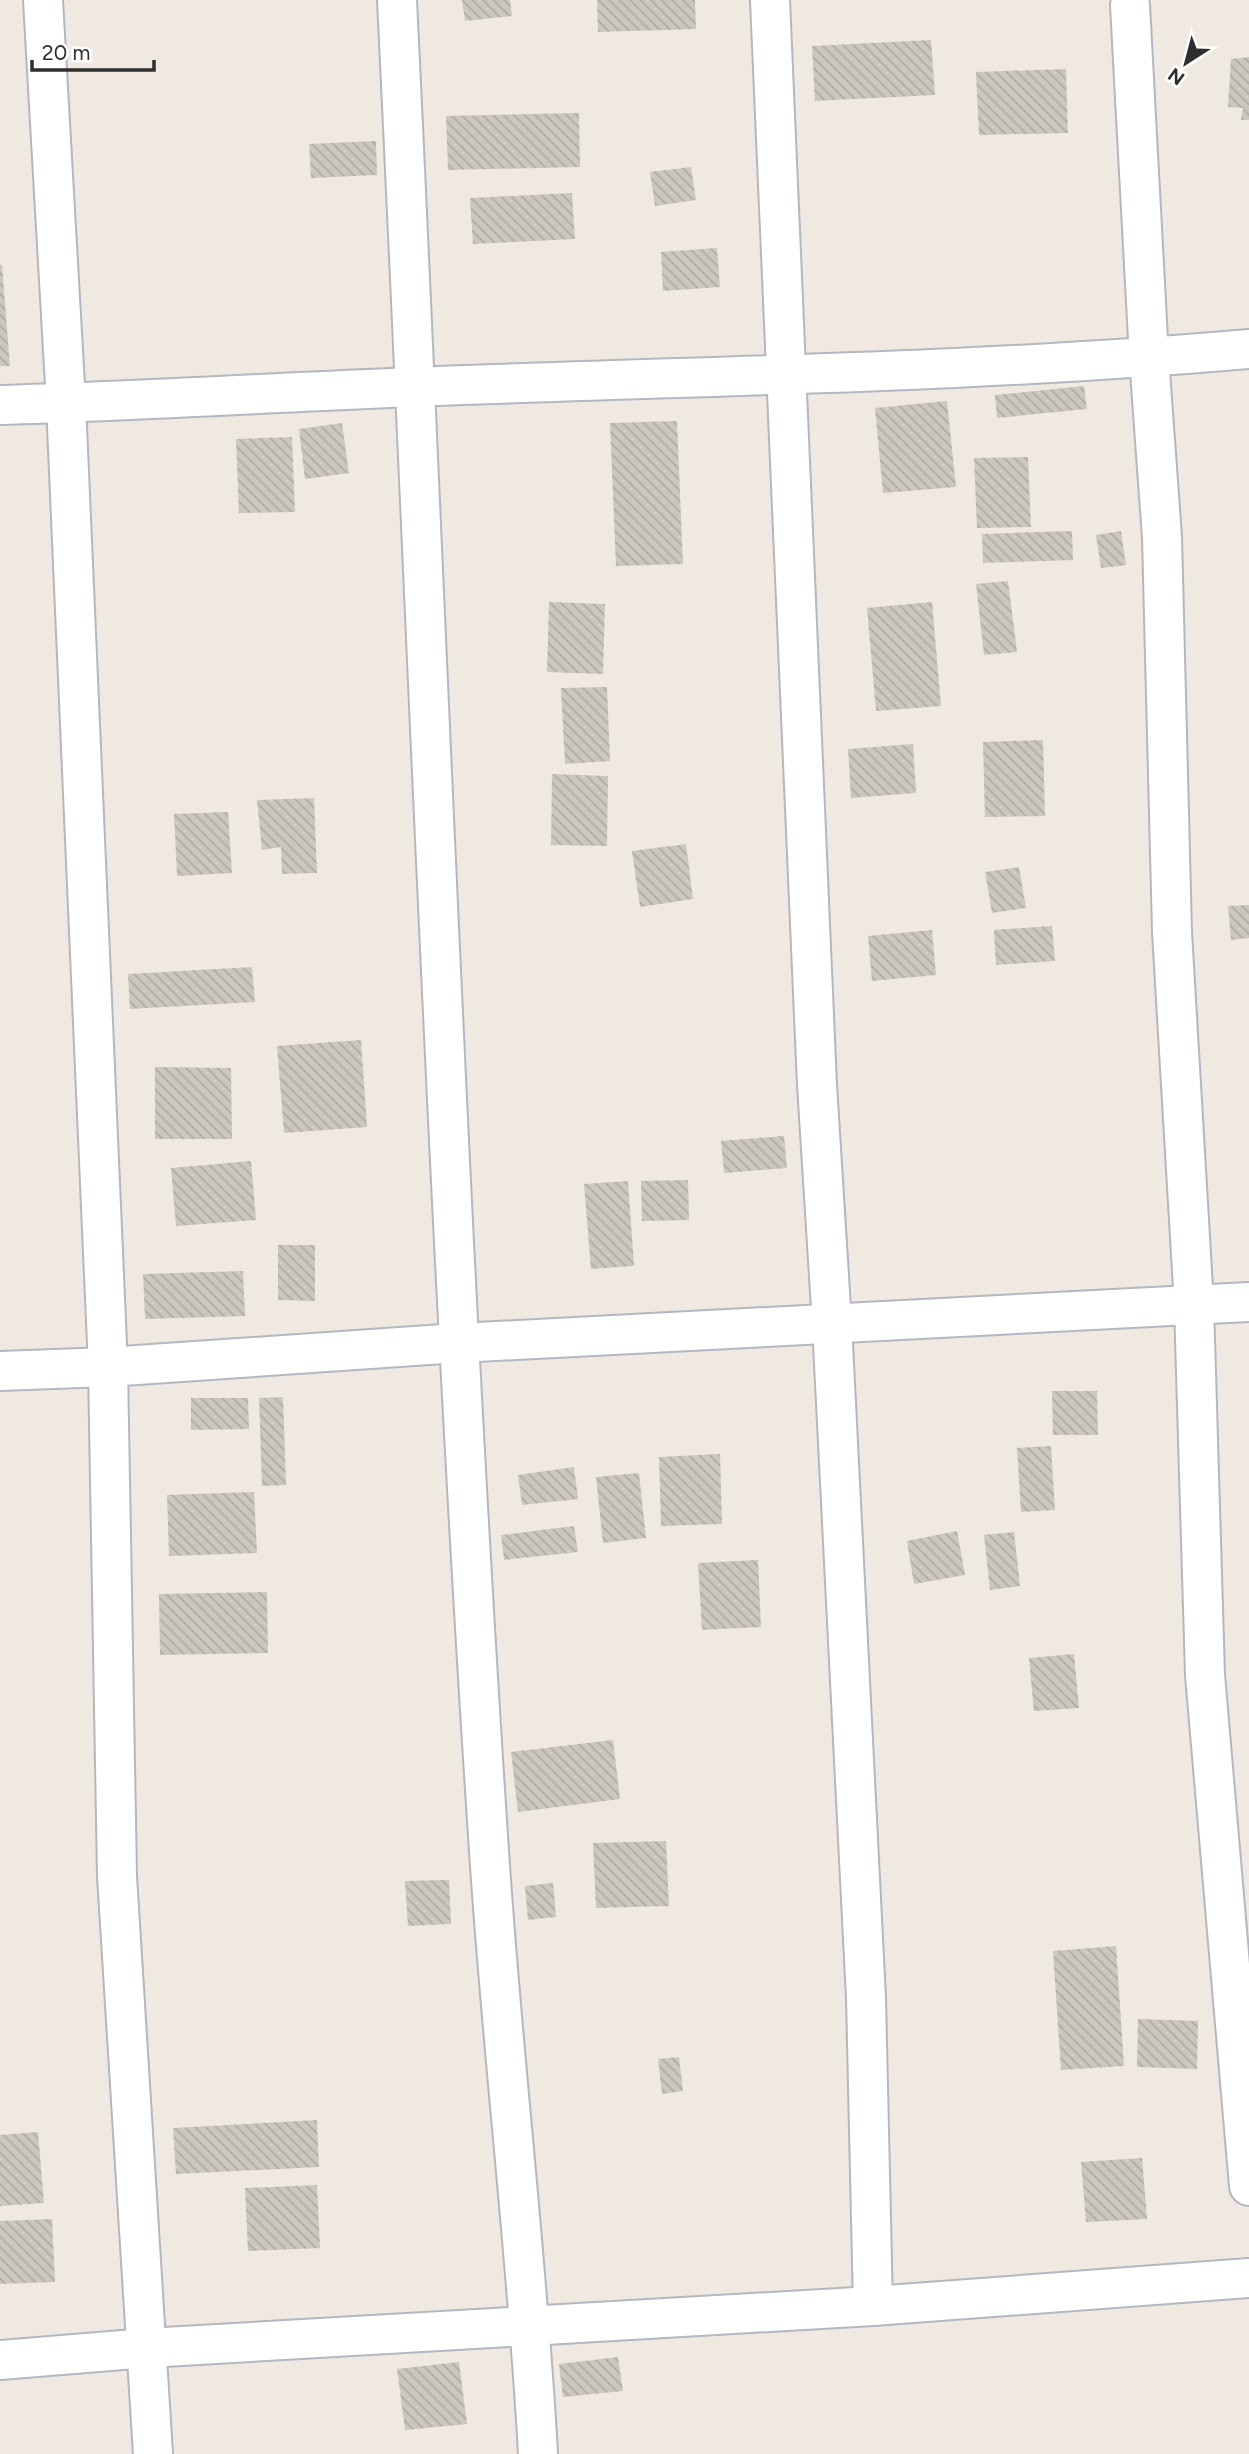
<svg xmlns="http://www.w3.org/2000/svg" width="1249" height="2454" font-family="Figtree,sans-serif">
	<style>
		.building { fill: url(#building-back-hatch) }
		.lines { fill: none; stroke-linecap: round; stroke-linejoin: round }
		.minor-casing { stroke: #b4b7c1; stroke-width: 42 }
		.minor { stroke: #fff; stroke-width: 38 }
	</style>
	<defs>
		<pattern id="building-back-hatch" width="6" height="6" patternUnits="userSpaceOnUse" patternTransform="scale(1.75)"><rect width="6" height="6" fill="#cbc7bf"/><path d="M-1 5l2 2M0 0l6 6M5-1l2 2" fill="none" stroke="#afaba4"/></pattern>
	</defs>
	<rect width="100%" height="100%" fill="#efe9e1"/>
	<g class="building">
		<path d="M462,0H510L512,16L465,21Z"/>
		<path d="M597,0H695L696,29L598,32Z"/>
		<path d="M931,40L935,95L815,101L812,46Z"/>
		<path d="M1249,57V120H1241L1243,108L1228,107L1231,59Z"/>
		<path d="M1066,69L1068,133L979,135L976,72Z"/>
		<path d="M579,113L580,167L448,170L446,116Z"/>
		<path d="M376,141L377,175L311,178L309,144Z"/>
		<path d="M691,167L696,200L655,206L650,172Z"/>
		<path d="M572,193L575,239L473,244L470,198Z"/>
		<path d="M717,248L720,287L663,291L661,252Z"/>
		<path d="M0,265H2L10,366H0Z"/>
		<path d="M1084,386L1087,409L997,418L995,395Z"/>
		<path d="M947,401L956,487L883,493L875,408Z"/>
		<path d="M677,421L683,564L616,566L610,423Z"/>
		<path d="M342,423L349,473L305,479L299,429Z"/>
		<path d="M292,437L295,512L239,513L236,439Z"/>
		<path d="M1028,457L1031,527L977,528L974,458Z"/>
		<path d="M1072,531L1073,560L983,563L982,534Z"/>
		<path d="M1121,531L1126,565L1101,568L1096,535Z"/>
		<path d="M1008,581L1017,652L984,655L976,584Z"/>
		<path d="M549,602L605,604L603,674L547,672Z"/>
		<path d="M932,602L941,706L876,711L867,608Z"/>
		<path d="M607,687L610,761L565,764L561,688Z"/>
		<path d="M1043,740L1045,816L985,817L983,742Z"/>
		<path d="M913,744L916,793L851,798L848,749Z"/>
		<path d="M552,774L608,776L607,846L551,845Z"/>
		<path d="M314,798L317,873L282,874L281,847L262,850L257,800Z"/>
		<path d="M228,812L232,873L177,876L174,814Z"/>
		<path d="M686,844L693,899L640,907L632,851Z"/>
		<path d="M1019,867L1026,908L992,913L985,872Z"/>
		<path d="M1249,905V938L1231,940L1228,906Z"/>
		<path d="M1052,926L1055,961L996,965L994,930Z"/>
		<path d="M932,930L936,975L872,981L868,936Z"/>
		<path d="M252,967L255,1002L130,1009L128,974Z"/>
		<path d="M361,1040L367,1127L284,1133L277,1046Z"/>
		<path d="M155,1067L231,1068L232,1139H155Z"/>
		<path d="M784,1136L787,1168L724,1173L721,1141Z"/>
		<path d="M251,1161L256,1220L176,1226L171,1168Z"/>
		<path d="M688,1180L689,1220L642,1221L641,1181Z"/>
		<path d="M628,1181L634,1266L591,1269L584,1184Z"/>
		<path d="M278,1245H315V1301L278,1300Z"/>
		<path d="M243,1271L245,1316L145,1319L143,1274Z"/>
		<path d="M1052,1391H1097L1098,1435H1053Z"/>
		<path d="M283,1397L286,1485L262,1486L259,1398Z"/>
		<path d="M191,1398H248L249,1429L191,1430Z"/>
		<path d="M1051,1446L1055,1510L1021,1512L1017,1448Z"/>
		<path d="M720,1454L722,1524L661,1526L659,1457Z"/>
		<path d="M574,1467L578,1499L522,1505L518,1475Z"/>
		<path d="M639,1473L646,1538L603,1543L596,1477Z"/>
		<path d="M254,1492L257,1553L169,1556L167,1495Z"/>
		<path d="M574,1526L578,1552L504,1560L501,1535Z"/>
		<path d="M957,1531L965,1575L914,1584L907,1541Z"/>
		<path d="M1014,1532L1020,1586L990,1590L984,1535Z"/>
		<path d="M758,1560L761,1627L702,1630L698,1563Z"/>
		<path d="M267,1592L268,1653L160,1655L159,1594Z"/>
		<path d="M1074,1654L1079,1708L1034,1711L1029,1658Z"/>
		<path d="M613,1740L620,1799L518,1812L511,1752Z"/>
		<path d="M666,1841L669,1906L596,1908L593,1843Z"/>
		<path d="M449,1880L451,1924L408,1926L405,1881Z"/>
		<path d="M553,1883L556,1917L528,1920L525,1886Z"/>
		<path d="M1116,1946L1124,2066L1061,2070L1053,1951Z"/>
		<path d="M1138,2019L1198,2021L1197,2069L1137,2067Z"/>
		<path d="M679,2057L683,2091L662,2094L658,2059Z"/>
		<path d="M317,2120L319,2167L176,2174L173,2128Z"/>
		<path d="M38,2132L44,2203L0,2206V2135Z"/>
		<path d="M1142,2158L1147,2219L1086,2222L1081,2162Z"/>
		<path d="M317,2185L320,2248L248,2251L245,2188Z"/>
		<path d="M52,2219L55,2282L0,2284V2221Z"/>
		<path d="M618,2357L623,2391L563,2397L559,2364Z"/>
		<path d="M459,2362L467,2424L405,2430L397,2369Z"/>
	</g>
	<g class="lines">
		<defs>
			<g id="minor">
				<path d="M43,0L66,403L108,1367L117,1876L153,2454"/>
				<path d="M397,0C427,617 448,1234 489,1851C502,2052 527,2252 538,2454"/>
				<path d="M770,0L817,1085L832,1324L866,1998L873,2306"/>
				<path d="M1130,5L1149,358L1162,537L1172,932L1194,1305L1205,1675L1249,2186"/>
				<path d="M0,405C165,400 331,389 496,384C747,375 999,371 1249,349"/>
				<path d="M0,1371L108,1367L458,1343L1249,1302"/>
				<path d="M0,2360L147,2348L873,2306L1249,2278"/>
			</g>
		</defs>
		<use href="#minor" class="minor-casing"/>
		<use href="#minor" class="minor"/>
	</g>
	<g transform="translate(1186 63) rotate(216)" stroke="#ffffff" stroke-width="5" paint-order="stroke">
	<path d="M0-5L12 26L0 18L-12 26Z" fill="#2e2e2e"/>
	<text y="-10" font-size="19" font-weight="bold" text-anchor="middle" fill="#2e2e2e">N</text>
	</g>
	<path d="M32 60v10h122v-10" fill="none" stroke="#2e2e2e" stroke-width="3.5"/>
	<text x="42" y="60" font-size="21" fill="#2e2e2e" stroke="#ffffff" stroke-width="5" paint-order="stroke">20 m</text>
</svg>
